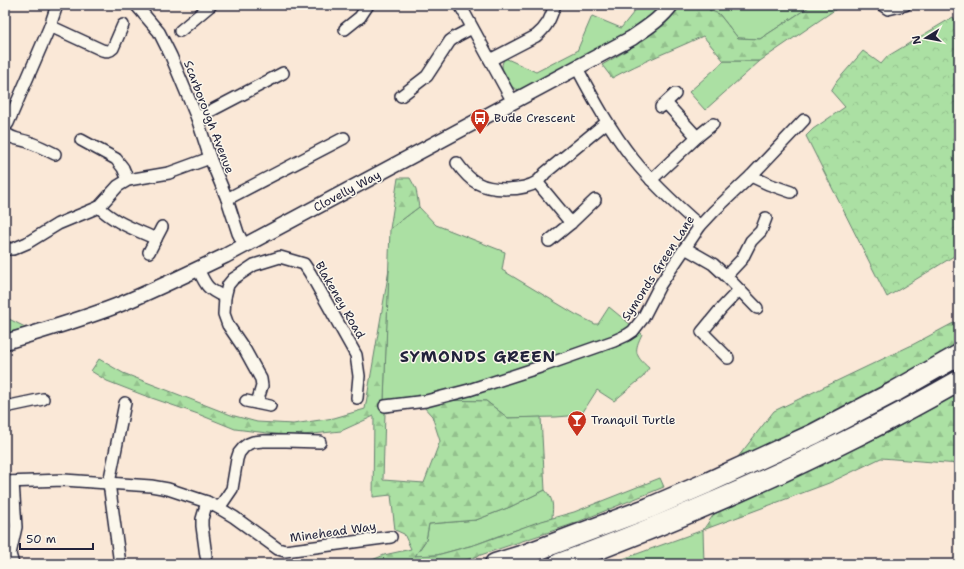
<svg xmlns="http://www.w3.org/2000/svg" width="964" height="569" font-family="'Shantell Sans',sans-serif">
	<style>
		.grass { fill: #abe0a3; stroke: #66816f }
		.forest { fill: url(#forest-firs); stroke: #66816f }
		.park { fill: url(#park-crowns); stroke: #66816f }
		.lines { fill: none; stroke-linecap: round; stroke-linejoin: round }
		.minor-casing { stroke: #22223b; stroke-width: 14 }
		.tertiary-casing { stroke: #22223b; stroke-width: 17 }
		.motorway-casing { stroke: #22223b; stroke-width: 23 }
		.minor { stroke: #fbf7ec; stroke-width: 11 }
		.tertiary { stroke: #fbf7ec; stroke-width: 14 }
		.motorway { stroke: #fbf7ec; stroke-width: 20 }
		.labels { text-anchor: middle; stroke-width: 3; stroke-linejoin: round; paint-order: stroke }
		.street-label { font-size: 12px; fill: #22223b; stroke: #fbf7ec }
		.poi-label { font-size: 12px; fill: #22223b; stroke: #fbf7ec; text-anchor: start }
		.district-label { font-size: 16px; font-weight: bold; letter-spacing: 1px; fill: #22223b; stroke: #fbf7ec }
	</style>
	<defs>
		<pattern id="forest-firs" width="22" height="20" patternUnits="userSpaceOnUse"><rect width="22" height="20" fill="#abe0a3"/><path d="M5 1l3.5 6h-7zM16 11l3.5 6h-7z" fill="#93c08d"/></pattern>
		<pattern id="park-crowns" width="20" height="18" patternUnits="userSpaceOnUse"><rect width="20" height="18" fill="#abe0a3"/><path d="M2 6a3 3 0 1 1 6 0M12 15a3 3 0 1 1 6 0" fill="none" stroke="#93c08d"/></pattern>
	</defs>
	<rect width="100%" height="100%" fill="#fae8d7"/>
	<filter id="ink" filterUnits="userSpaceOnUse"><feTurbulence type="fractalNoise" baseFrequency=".025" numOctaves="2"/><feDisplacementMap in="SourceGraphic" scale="8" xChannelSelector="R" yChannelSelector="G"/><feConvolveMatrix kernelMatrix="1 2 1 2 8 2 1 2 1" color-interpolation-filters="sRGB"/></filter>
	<g filter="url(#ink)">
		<g class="grass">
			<path d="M657,5H664L642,25L524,90C520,90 517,90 514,88C508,86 501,73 502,67C502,63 503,61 505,58L536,72L577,51L592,16L621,28L638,7C644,7 652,9 657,5Z"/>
			<path d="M713,5H812L760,39L738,38L719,14L709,10Z"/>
			<path d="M724,61H760L705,110L689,92Z"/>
			<path d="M419,207L436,225L505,252L502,270L575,314L595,324H598L609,307L642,334C634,351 634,355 649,368L643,377L614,401L597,390L581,415L556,417L508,418L486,401L443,400L385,413L384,400L390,229Z"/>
			<path d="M5,317L27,328L11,334L5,335Z"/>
			<path d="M545,490C554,500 553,505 552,518L498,536L477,544L437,555L415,556L426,540L429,524L476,520L510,507Z"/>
			<path d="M703,530L704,564H609Z"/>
		</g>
		<g class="forest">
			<path d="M681,5H713L709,10L719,14L738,38L760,39L812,5H842L760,61H724L703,36C673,50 641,62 612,78L602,65C631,48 660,32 681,5Z"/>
			<path d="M398,178H410L416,189L419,207L390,229Z"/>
			<path d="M389,270L384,400L385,413L383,480L424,483L440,441L432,416L422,405L442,400L486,401L508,418L541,417L545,490L510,507L476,520L429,524L426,540L415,556L437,555L477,544L538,522L574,512L660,478L664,487L570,525L454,564H363L384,555L411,549L404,534L395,530L391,495L373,497L374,416L341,431L294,436L267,433L235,429L198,414L143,395L107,381L91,371L99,359L123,373L231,415L257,422L293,424L334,418L365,409Z"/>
			<path d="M959,320V344L953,348L812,425L738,457L774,411L912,345Z"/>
			<path d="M959,394V464L881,458L829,483L703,530L714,514L787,481L885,434Z"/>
		</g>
		<path class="park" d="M953,17L959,26V253L887,297L806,136L813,129L845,107L831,91L837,81L863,51L881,64L888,56Z"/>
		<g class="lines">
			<defs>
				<g id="minor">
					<path d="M136,5L159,32L171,56L197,118L210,158L227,199L238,233L244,245"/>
					<path d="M460,5L513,102"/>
					<path d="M882,5L888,9L905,5"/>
					<path d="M50,26L102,50C107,51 109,52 113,48L123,25"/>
					<path d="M345,29L360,17L368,5"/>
					<path d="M180,31L211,5"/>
					<path d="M490,60L536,36C548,26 550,19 555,5"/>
					<path d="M577,68C594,100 611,131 633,159C653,184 676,205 700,226"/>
					<path d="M401,96L427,76L450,41L457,36L472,28"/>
					<path d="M666,103L697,137"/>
					<path d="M661,107L675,94"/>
					<path d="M197,118L283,73"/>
					<path d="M5,127L8,123L50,26L57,5"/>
					<path d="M5,132C11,140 23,139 31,143C39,146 47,150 55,154"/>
					<path d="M81,140L116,159L123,168L128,180"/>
					<path d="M457,163C462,170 469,179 477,183C491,191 523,191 537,182C540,179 543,176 545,173L607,122"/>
					<path d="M751,176L768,184L791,192"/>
					<path d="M651,180L697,137L713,124"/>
					<path d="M537,182L571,223"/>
					<path d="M227,199L344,138"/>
					<path d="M99,207C113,222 137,230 156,239"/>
					<path d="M549,241L571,223L595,200"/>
					<path d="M685,248L713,264L726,276L757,308"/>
					<path d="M5,249H13L27,243L58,224L99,207L118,186L128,180L169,173L210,158"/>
					<path d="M149,252L162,227"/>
					<path d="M198,269C206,286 207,289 225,297L224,314L228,325L245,350L261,379L262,386L257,403"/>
					<path d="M726,276L742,259L751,241L761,231L766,218"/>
					<path d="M225,297L228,285L233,279L254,265L280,257L304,264L310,273L356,355L359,376L357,398"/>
					<path d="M728,358L702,332L720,310L739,290"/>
					<path d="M246,401L270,406"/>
					<path d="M385,406L426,401L469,390L540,367L614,341L627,335L633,331L643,318L660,285L700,226L714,211L751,176L804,120"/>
					<path d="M5,407L43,399"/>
					<path d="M5,482L64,480L151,486L168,489L207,502L219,508L234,517L278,549L285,551L391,537"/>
					<path d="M13,482L16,527L10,554L13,564"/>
					<path d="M219,508L232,489L237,459L239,453L244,447L248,444L253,442L263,441H286L320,442"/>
					<path d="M206,556L202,526V519L207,502"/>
					<path d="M120,564L109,483L125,403"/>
				</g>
				<path id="tertiary" d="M5,342C42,331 80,320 116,306C153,291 189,273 225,256L632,38C646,28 661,19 671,5"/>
				<g id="motorway">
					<path d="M495,564L524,555L649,508L707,483L814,434L894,392L959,355"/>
					<path d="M559,564C697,513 831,454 959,381"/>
				</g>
			</defs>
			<use href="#minor" class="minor-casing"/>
			<use href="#tertiary" class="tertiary-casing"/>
			<use href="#motorway" class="motorway-casing"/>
			<use href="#minor" class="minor"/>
			<use href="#tertiary" class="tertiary"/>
			<use href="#motorway" class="motorway"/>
		</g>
	</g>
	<defs>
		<symbol id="bus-pin" viewBox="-11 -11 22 30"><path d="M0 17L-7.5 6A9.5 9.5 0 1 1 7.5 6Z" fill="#c8321e" stroke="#fbf7ec"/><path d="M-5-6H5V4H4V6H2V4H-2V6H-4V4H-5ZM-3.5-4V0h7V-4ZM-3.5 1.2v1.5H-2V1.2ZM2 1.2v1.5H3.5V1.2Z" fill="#fff"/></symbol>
		<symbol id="bar-pin" viewBox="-11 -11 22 30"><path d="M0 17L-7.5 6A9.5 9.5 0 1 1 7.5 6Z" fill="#c8321e" stroke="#fbf7ec"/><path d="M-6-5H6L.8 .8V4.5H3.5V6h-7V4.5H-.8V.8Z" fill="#fff"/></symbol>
	</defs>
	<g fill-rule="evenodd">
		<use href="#bus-pin" x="469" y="107" width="22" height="30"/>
		<use href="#bar-pin" x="566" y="409" width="22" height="30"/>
	</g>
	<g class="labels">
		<g class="street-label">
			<text transform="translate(209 117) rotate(69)" y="4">Scarborough Avenue</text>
			<text transform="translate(347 191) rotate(-28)" y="4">Clovelly Way</text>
			<text transform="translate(658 268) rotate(-57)" y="4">Symonds Green Lane</text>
			<text transform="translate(340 300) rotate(60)" y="4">Blakeney Road</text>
			<text transform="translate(333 532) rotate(-8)" y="4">Minehead Way</text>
		</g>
		<g class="poi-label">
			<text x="494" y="122">Bude Crescent</text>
			<text x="591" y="424">Tranquil Turtle</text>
		</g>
		<g class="district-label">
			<text x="478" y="362">SYMONDS GREEN</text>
		</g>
	</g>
	<rect width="964" height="569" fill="none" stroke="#fbf7ec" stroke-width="20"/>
	<rect x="10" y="10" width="944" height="549" fill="none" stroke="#22223b" stroke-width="1.5" filter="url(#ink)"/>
	<g transform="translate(926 38) rotate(259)" stroke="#fbf7ec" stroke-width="3" paint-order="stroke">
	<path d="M0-3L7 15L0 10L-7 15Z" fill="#22223b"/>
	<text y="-6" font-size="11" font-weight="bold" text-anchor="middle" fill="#22223b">N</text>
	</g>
	<path d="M20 543v6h73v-6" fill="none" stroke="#22223b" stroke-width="2"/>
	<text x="26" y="543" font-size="12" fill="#22223b" stroke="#fbf7ec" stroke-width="3" paint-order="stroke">50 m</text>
</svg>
